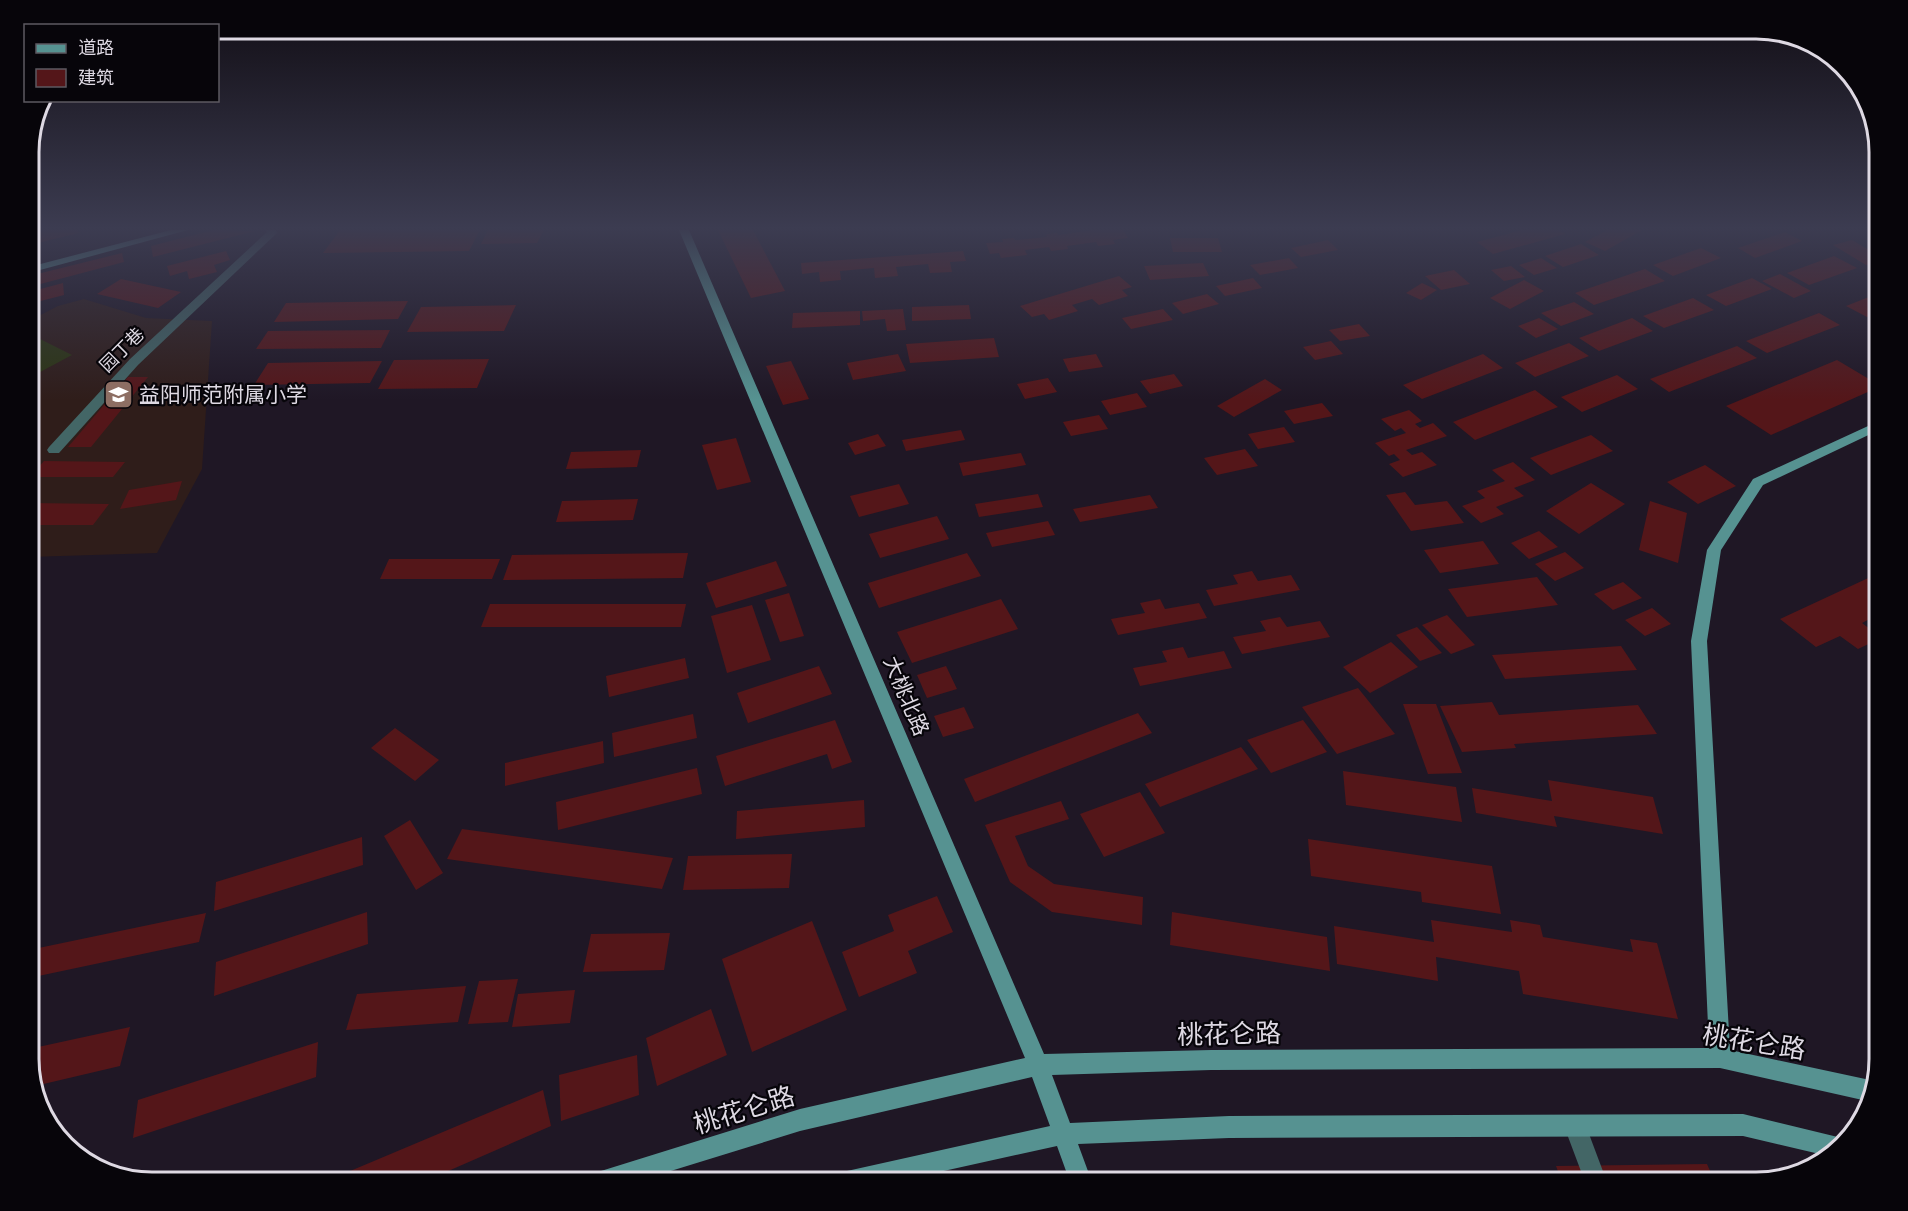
<svg xmlns="http://www.w3.org/2000/svg" width="1908" height="1211" font-family="'Fira Sans','Noto Sans SC',sans-serif">
	<style>
		.education { fill: #2f1d1a }
		.green { fill: #2c3513 }
		.building { fill: #541619 }
		.lines { fill: none; stroke-linecap: round; stroke-linejoin: round }
		.street { fill: #436666; fill-rule: evenodd }
		.secondary { fill: #569291; fill-rule: evenodd }
		.labels { text-anchor: middle; stroke-width: 4.5; stroke-linejoin: round; paint-order: stroke }
		.far-street-label { font-size: 18px; fill: #ded9e3; stroke: #07050a }
		.poi-label { font-size: 21px; fill: #ded9e3; stroke: #07050a; text-anchor: start }
		.street-label { font-size: 21px; fill: #ded9e3; stroke: #07050a }
		.near-street-label { font-size: 26px; fill: #ded9e3; stroke: #07050a }
		.rim { fill: none; stroke: #ded9e3; stroke-width: 3 }
	</style>
	<rect width="100%" height="100%" fill="#1f1725"/>
	<path class="education" d="M84,299L146,318L212,321L202,469L157,553L29,557V321L58,306Z"/>
	<path class="green" d="M36,337L72,355L29,378V341Z"/>
	<g class="building">
		<path d="M43,230H78L79,233L29,245V235Z"/>
		<path d="M213,230L255,231L153,257L151,246Z"/>
		<path d="M340,230H480L469,251L323,253Z"/>
		<path d="M488,230H544L537,243L481,244Z"/>
		<path d="M718,230H753L785,291L751,298Z"/>
		<path d="M1093,230H1123L1128,238L1113,240L1115,244L1098,246L1096,242L1067,246L1068,249L1051,251L1049,247L1025,250L1027,255L1001,258L999,253L990,254L986,243L1003,242L1002,239L1014,238L1015,240L1047,237L1046,234L1057,233L1059,235Z"/>
		<path d="M1522,230H1558L1565,234L1493,254L1477,242Z"/>
		<path d="M1607,230H1642L1605,251L1585,242Z"/>
		<path d="M1785,232L1802,241L1755,258L1738,248Z"/>
		<path d="M1170,238H1218L1222,252H1173Z"/>
		<path d="M1328,240L1338,250L1301,257L1291,248Z"/>
		<path d="M1852,240L1879,256V261L1866,265L1833,245Z"/>
		<path d="M1581,244L1599,255L1563,267L1545,256Z"/>
		<path d="M1701,248L1721,258L1673,276L1653,265Z"/>
		<path d="M226,251L230,260L214,265L217,272L189,279L187,271L170,276L167,266Z"/>
		<path d="M963,251L966,261L950,262L952,272L930,273L928,264L896,267L898,276L875,278L874,268L840,271L841,280L820,282L819,272L802,274L801,263Z"/>
		<path d="M122,253L124,262L29,287V276Z"/>
		<path d="M1834,256L1857,268L1809,285L1787,273Z"/>
		<path d="M1289,258L1298,268L1260,275L1250,265Z"/>
		<path d="M1541,258L1557,268L1534,275L1519,265Z"/>
		<path d="M1203,263L1209,276L1150,280L1144,266Z"/>
		<path d="M1511,266L1525,277L1504,281L1491,270Z"/>
		<path d="M1645,269L1665,281L1594,305L1575,293Z"/>
		<path d="M1454,270L1470,284L1441,290L1425,276Z"/>
		<path d="M1780,274L1811,291L1794,298L1762,281Z"/>
		<path d="M1119,276L1132,287L1122,290L1128,296L1099,305L1092,299L1072,305L1078,311L1049,320L1044,314L1032,317L1020,306Z"/>
		<path d="M1253,278L1262,288L1225,296L1216,286Z"/>
		<path d="M1752,278L1772,289L1726,306L1706,295Z"/>
		<path d="M121,279L181,292L158,308L97,294Z"/>
		<path d="M1524,280L1544,291L1510,309L1490,298Z"/>
		<path d="M63,283L64,295L29,304V292Z"/>
		<path d="M1422,283L1437,290L1421,300L1406,293Z"/>
		<path d="M1879,293V312L1867,317L1846,306Z"/>
		<path d="M1207,294L1219,304L1183,314L1172,303Z"/>
		<path d="M1693,298L1714,310L1664,328L1643,316Z"/>
		<path d="M408,301L398,319L274,322L286,303Z"/>
		<path d="M1574,302L1594,314L1561,326L1541,313Z"/>
		<path d="M516,305L504,331L407,332L421,307Z"/>
		<path d="M969,305L971,319L912,321V307Z"/>
		<path d="M903,309L906,330L887,331L885,319L863,321L862,311Z"/>
		<path d="M1163,309L1173,320L1131,329L1122,318Z"/>
		<path d="M860,311V325L792,328L793,313Z"/>
		<path d="M1819,313L1840,325L1767,353L1746,341Z"/>
		<path d="M1539,318L1558,329L1536,338L1518,326Z"/>
		<path d="M1632,318L1653,331L1599,351L1579,338Z"/>
		<path d="M1359,324L1370,336L1340,341L1329,330Z"/>
		<path d="M390,330L381,348L256,349L268,331Z"/>
		<path d="M994,338L999,357L910,363L906,344Z"/>
		<path d="M1331,341L1343,354L1315,360L1303,347Z"/>
		<path d="M1569,343L1589,356L1535,377L1515,363Z"/>
		<path d="M1737,346L1757,358L1669,392L1650,379Z"/>
		<path d="M898,354L906,371L853,380L847,363Z"/>
		<path d="M1096,354L1103,367L1069,372L1063,359Z"/>
		<path d="M1483,354L1503,368L1422,399L1403,385Z"/>
		<path d="M489,359L477,388L378,389L394,360Z"/>
		<path d="M1837,360L1879,385V387L1771,435L1726,406Z"/>
		<path d="M382,361L370,383L254,385L268,363Z"/>
		<path d="M791,361L809,399L783,405L766,366Z"/>
		<path d="M1174,374L1183,386L1150,394L1140,381Z"/>
		<path d="M1617,375L1638,389L1582,412L1561,397Z"/>
		<path d="M128,377H148L91,447H68Z"/>
		<path d="M1048,378L1057,392L1025,399L1017,384Z"/>
		<path d="M1265,379L1282,390L1234,417L1217,406Z"/>
		<path d="M1535,390L1558,407L1475,440L1453,422Z"/>
		<path d="M1137,393L1147,407L1110,415L1101,401Z"/>
		<path d="M1322,403L1333,416L1294,424L1284,411Z"/>
		<path d="M1409,410L1422,421L1415,424L1420,428L1433,423L1447,436L1406,450L1412,455L1422,452L1437,465L1403,477L1389,464L1400,460L1394,454L1389,456L1375,443L1406,433L1401,428L1395,431L1381,419Z"/>
		<path d="M1099,415L1108,429L1071,436L1063,422Z"/>
		<path d="M1284,427L1295,442L1258,449L1248,434Z"/>
		<path d="M961,430L965,440L906,451L902,440Z"/>
		<path d="M878,434L886,446L855,455L848,443Z"/>
		<path d="M1591,435L1613,451L1551,475L1530,458Z"/>
		<path d="M736,438L751,482L717,490L702,445Z"/>
		<path d="M1245,449L1258,466L1217,475L1204,458Z"/>
		<path d="M641,450L637,467L566,469L571,452Z"/>
		<path d="M1021,453L1026,465L963,476L959,463Z"/>
		<path d="M44,461L125,462L113,477H30Z"/>
		<path d="M1513,462L1535,480L1514,488L1524,496L1496,507L1504,514L1481,523L1462,506L1485,498L1477,491L1505,481L1492,470Z"/>
		<path d="M1705,465L1736,486L1698,504L1667,482Z"/>
		<path d="M182,481L176,500L120,509L129,490Z"/>
		<path d="M1591,483L1625,504L1579,534L1546,511Z"/>
		<path d="M899,484L909,504L859,517L850,496Z"/>
		<path d="M1405,492L1415,505L1447,501L1464,523L1411,531L1386,495Z"/>
		<path d="M1038,494L1043,507L979,517L975,504Z"/>
		<path d="M1150,495L1158,508L1080,522L1073,509Z"/>
		<path d="M638,499L633,520L556,522L562,501Z"/>
		<path d="M1650,501L1687,513L1678,563L1639,550Z"/>
		<path d="M29,503L109,504L93,525H29Z"/>
		<path d="M937,516L949,539L880,558L869,534Z"/>
		<path d="M1048,521L1055,535L992,547L986,533Z"/>
		<path d="M1539,531L1558,547L1529,559L1511,543Z"/>
		<path d="M1483,541L1499,564L1440,573L1424,550Z"/>
		<path d="M1565,552L1584,568L1555,581L1535,564Z"/>
		<path d="M688,553L683,578L503,580L512,555Z"/>
		<path d="M967,553L981,576L879,608L868,583Z"/>
		<path d="M389,559H500L492,579H380Z"/>
		<path d="M776,561L787,586L716,608L706,583Z"/>
		<path d="M1252,571L1258,581L1291,575L1300,590L1214,606L1206,590L1238,584L1233,575Z"/>
		<path d="M1879,573V614L1862,623L1879,636V639L1858,649L1840,636L1816,647L1780,619Z"/>
		<path d="M1537,577L1558,605L1467,617L1448,589Z"/>
		<path d="M1623,582L1642,598L1613,610L1594,594Z"/>
		<path d="M789,593L804,636L780,642L765,600Z"/>
		<path d="M1001,599L1018,629L912,663L897,632Z"/>
		<path d="M1160,599L1165,609L1199,603L1207,618L1118,635L1111,619L1145,613L1140,603Z"/>
		<path d="M490,604H686L681,627H481Z"/>
		<path d="M752,605L771,660L727,673L711,616Z"/>
		<path d="M1652,608L1671,624L1645,636L1625,620Z"/>
		<path d="M1447,615L1475,645L1451,654L1422,625Z"/>
		<path d="M1280,617L1287,627L1320,621L1330,637L1242,654L1233,637L1266,631L1260,621Z"/>
		<path d="M1417,627L1442,653L1420,661L1396,635Z"/>
		<path d="M1391,642L1418,667L1370,693L1343,667Z"/>
		<path d="M1621,646L1637,670L1505,679L1492,655Z"/>
		<path d="M1183,647L1188,658L1224,651L1232,668L1140,686L1133,668L1167,662L1162,651Z"/>
		<path d="M685,658L689,678L609,697L606,676Z"/>
		<path d="M819,666L832,694L748,723L737,693Z"/>
		<path d="M946,666L957,689L927,698L917,675Z"/>
		<path d="M1358,688L1395,734L1337,754L1302,707Z"/>
		<path d="M1492,702L1499,715L1638,705L1657,734L1514,744L1516,748L1462,752L1440,706Z"/>
		<path d="M1403,704H1436L1462,773L1428,774Z"/>
		<path d="M964,707L974,728L943,737L934,716Z"/>
		<path d="M1138,713L1152,733L975,802L964,779Z"/>
		<path d="M693,714L697,738L614,757L612,733Z"/>
		<path d="M835,720L852,762L832,769L827,754L725,786L716,756Z"/>
		<path d="M1303,720L1327,752L1271,773L1247,740Z"/>
		<path d="M395,728L439,760L415,781L371,748Z"/>
		<path d="M603,741L604,763L505,786V763Z"/>
		<path d="M1241,747L1258,769L1160,807L1145,784Z"/>
		<path d="M697,768L702,794L558,830L556,802Z"/>
		<path d="M1343,771L1456,787L1462,822L1346,805Z"/>
		<path d="M1548,780L1653,797L1663,834L1554,816L1557,827L1476,813L1472,788L1552,801Z"/>
		<path d="M1140,792L1165,833L1104,857L1080,814Z"/>
		<path d="M864,800L865,827L736,839L737,811Z"/>
		<path d="M1061,801L1069,819L1015,836L1028,866L1054,884L1143,897L1142,925L1052,912L1010,882L985,825Z"/>
		<path d="M410,820L443,873L416,890L384,836Z"/>
		<path d="M462,829L673,858L662,889L447,859Z"/>
		<path d="M362,837L363,865L214,911L216,882Z"/>
		<path d="M1308,839L1492,866L1501,914L1422,902L1421,892L1311,876Z"/>
		<path d="M792,854L789,888L683,890L688,856Z"/>
		<path d="M937,896L953,932L908,951L917,973L859,997L842,952L894,931L888,915Z"/>
		<path d="M367,912L368,944L214,996L216,962Z"/>
		<path d="M1172,912L1327,937L1330,971L1170,945Z"/>
		<path d="M206,913L199,942L29,978V950Z"/>
		<path d="M1431,920L1512,932L1510,920L1540,925L1543,937L1633,952L1630,939L1657,943L1678,1019L1523,994L1519,971L1436,957L1438,981L1337,964L1334,926L1434,942Z"/>
		<path d="M812,921L847,1010L752,1052L722,959Z"/>
		<path d="M670,933L664,970L583,972L591,934Z"/>
		<path d="M518,979L508,1022L468,1024L479,981Z"/>
		<path d="M466,986L458,1022L346,1030L357,994Z"/>
		<path d="M575,990L570,1023L512,1027L518,994Z"/>
		<path d="M711,1009L727,1055L657,1086L646,1038Z"/>
		<path d="M130,1027L120,1066L35,1086L29,1066V1049Z"/>
		<path d="M318,1042L316,1077L133,1138L138,1100Z"/>
		<path d="M637,1055L639,1095L561,1121L559,1075Z"/>
		<path d="M543,1090L551,1126L423,1182H324Z"/>
		<path d="M1707,1164L1715,1182H1562L1556,1166Z"/>
		<path d="M1745,1173L1773,1178L1748,1182Z"/>
	</g>
	<g class="lines">
		<g class="street">
			<path d="M266,230H276L277,233L138,365L59,453H49L47,450L49,447L130,359L267,232Z"/>
			<path d="M1575,1115L1583,1118L1607,1182H1585L1564,1126L1567,1118Z"/>
		</g>
		<g class="secondary">
			<path d="M171,230H188L29,273V267Z"/>
			<path d="M679,230H689L1044,1054L1211,1050L1709,1048L1691,641L1707,550L1753,479L1879,421V430L1763,485L1721,550L1707,641L1730,1050L1870,1080L1873,1082L1867,1101L1720,1068L1211,1070L1052,1075L1070,1123L1229,1116L1743,1114L1846,1139L1828,1156L1743,1136L1229,1138L1078,1144L1092,1182H1070L1057,1146L894,1182H836L839,1174L847,1171L1050,1126L1032,1077L800,1131L635,1182H590L593,1174L601,1171L800,1109L1025,1058Z"/>
		</g>
	</g>
	<linearGradient id="sky" x2="0" y2="1"><stop stop-color="#110d14"/><stop offset="0.57" stop-color="#3c3c51"/><stop offset="1" stop-color="#3c3c51" stop-opacity="0"/></linearGradient>
	<rect width="1908" height="400" fill="url(#sky)"/>
	<defs>
		<symbol id="school-square" viewBox="-11 -11 22 22"><rect x="-9" y="-9" width="18" height="18" rx="4" fill="#8d6e63" stroke="#07050a"/><path d="M0-5L7-2L0 1L-7-2ZM-4 1L0 2.5L4 1V4Q0 6-4 4Z" fill="#fff"/></symbol>
	</defs>
	<g fill-rule="evenodd">
		<use href="#school-square" x="102" y="378" width="33" height="33"/>
	</g>
	<g class="labels">
		<g class="far-street-label">
			<text transform="translate(122 350) rotate(-45)" y="6">园丁巷</text>
		</g>
		<g class="poi-label">
			<text x="139" y="402">益阳师范附属小学</text>
		</g>
		<g class="street-label">
			<text transform="translate(906 696) rotate(67)" y="7">大桃北路</text>
		</g>
		<g class="near-street-label">
			<text transform="translate(1229 1034) rotate(-1)" y="9">桃花仑路</text>
			<text transform="translate(1754 1042) rotate(9)" y="9">桃花仑路</text>
			<text transform="translate(744 1110) rotate(-17)" y="9">桃花仑路</text>
		</g>
	</g>
	<path d="M0 0H1908V1211H0ZM152 39H1756A113 113 0 0 1 1869 152V1059A113 113 0 0 1 1756 1172H152A113 113 0 0 1 39 1059V152A113 113 0 0 1 152 39Z" fill="#07050a" fill-rule="evenodd"/>
	<path class="rim" d="M152 39H1756A113 113 0 0 1 1869 152V1059A113 113 0 0 1 1756 1172H152A113 113 0 0 1 39 1059V152A113 113 0 0 1 152 39Z"/>
	<rect x="24" y="24" width="195" height="78" fill="#07050a" stroke="#5d5a61" stroke-width="1.5"/>
	<rect x="36" y="44" width="30" height="9" fill="#569291" stroke="#5d5a61" stroke-width="1.5"/>
	<text x="78" y="54" font-size="18" fill="#ded9e3">道路</text>
	<rect x="36" y="69" width="30" height="18" fill="#541619" stroke="#5d5a61" stroke-width="1.5"/>
	<text x="78" y="84" font-size="18" fill="#ded9e3">建筑</text>
</svg>
